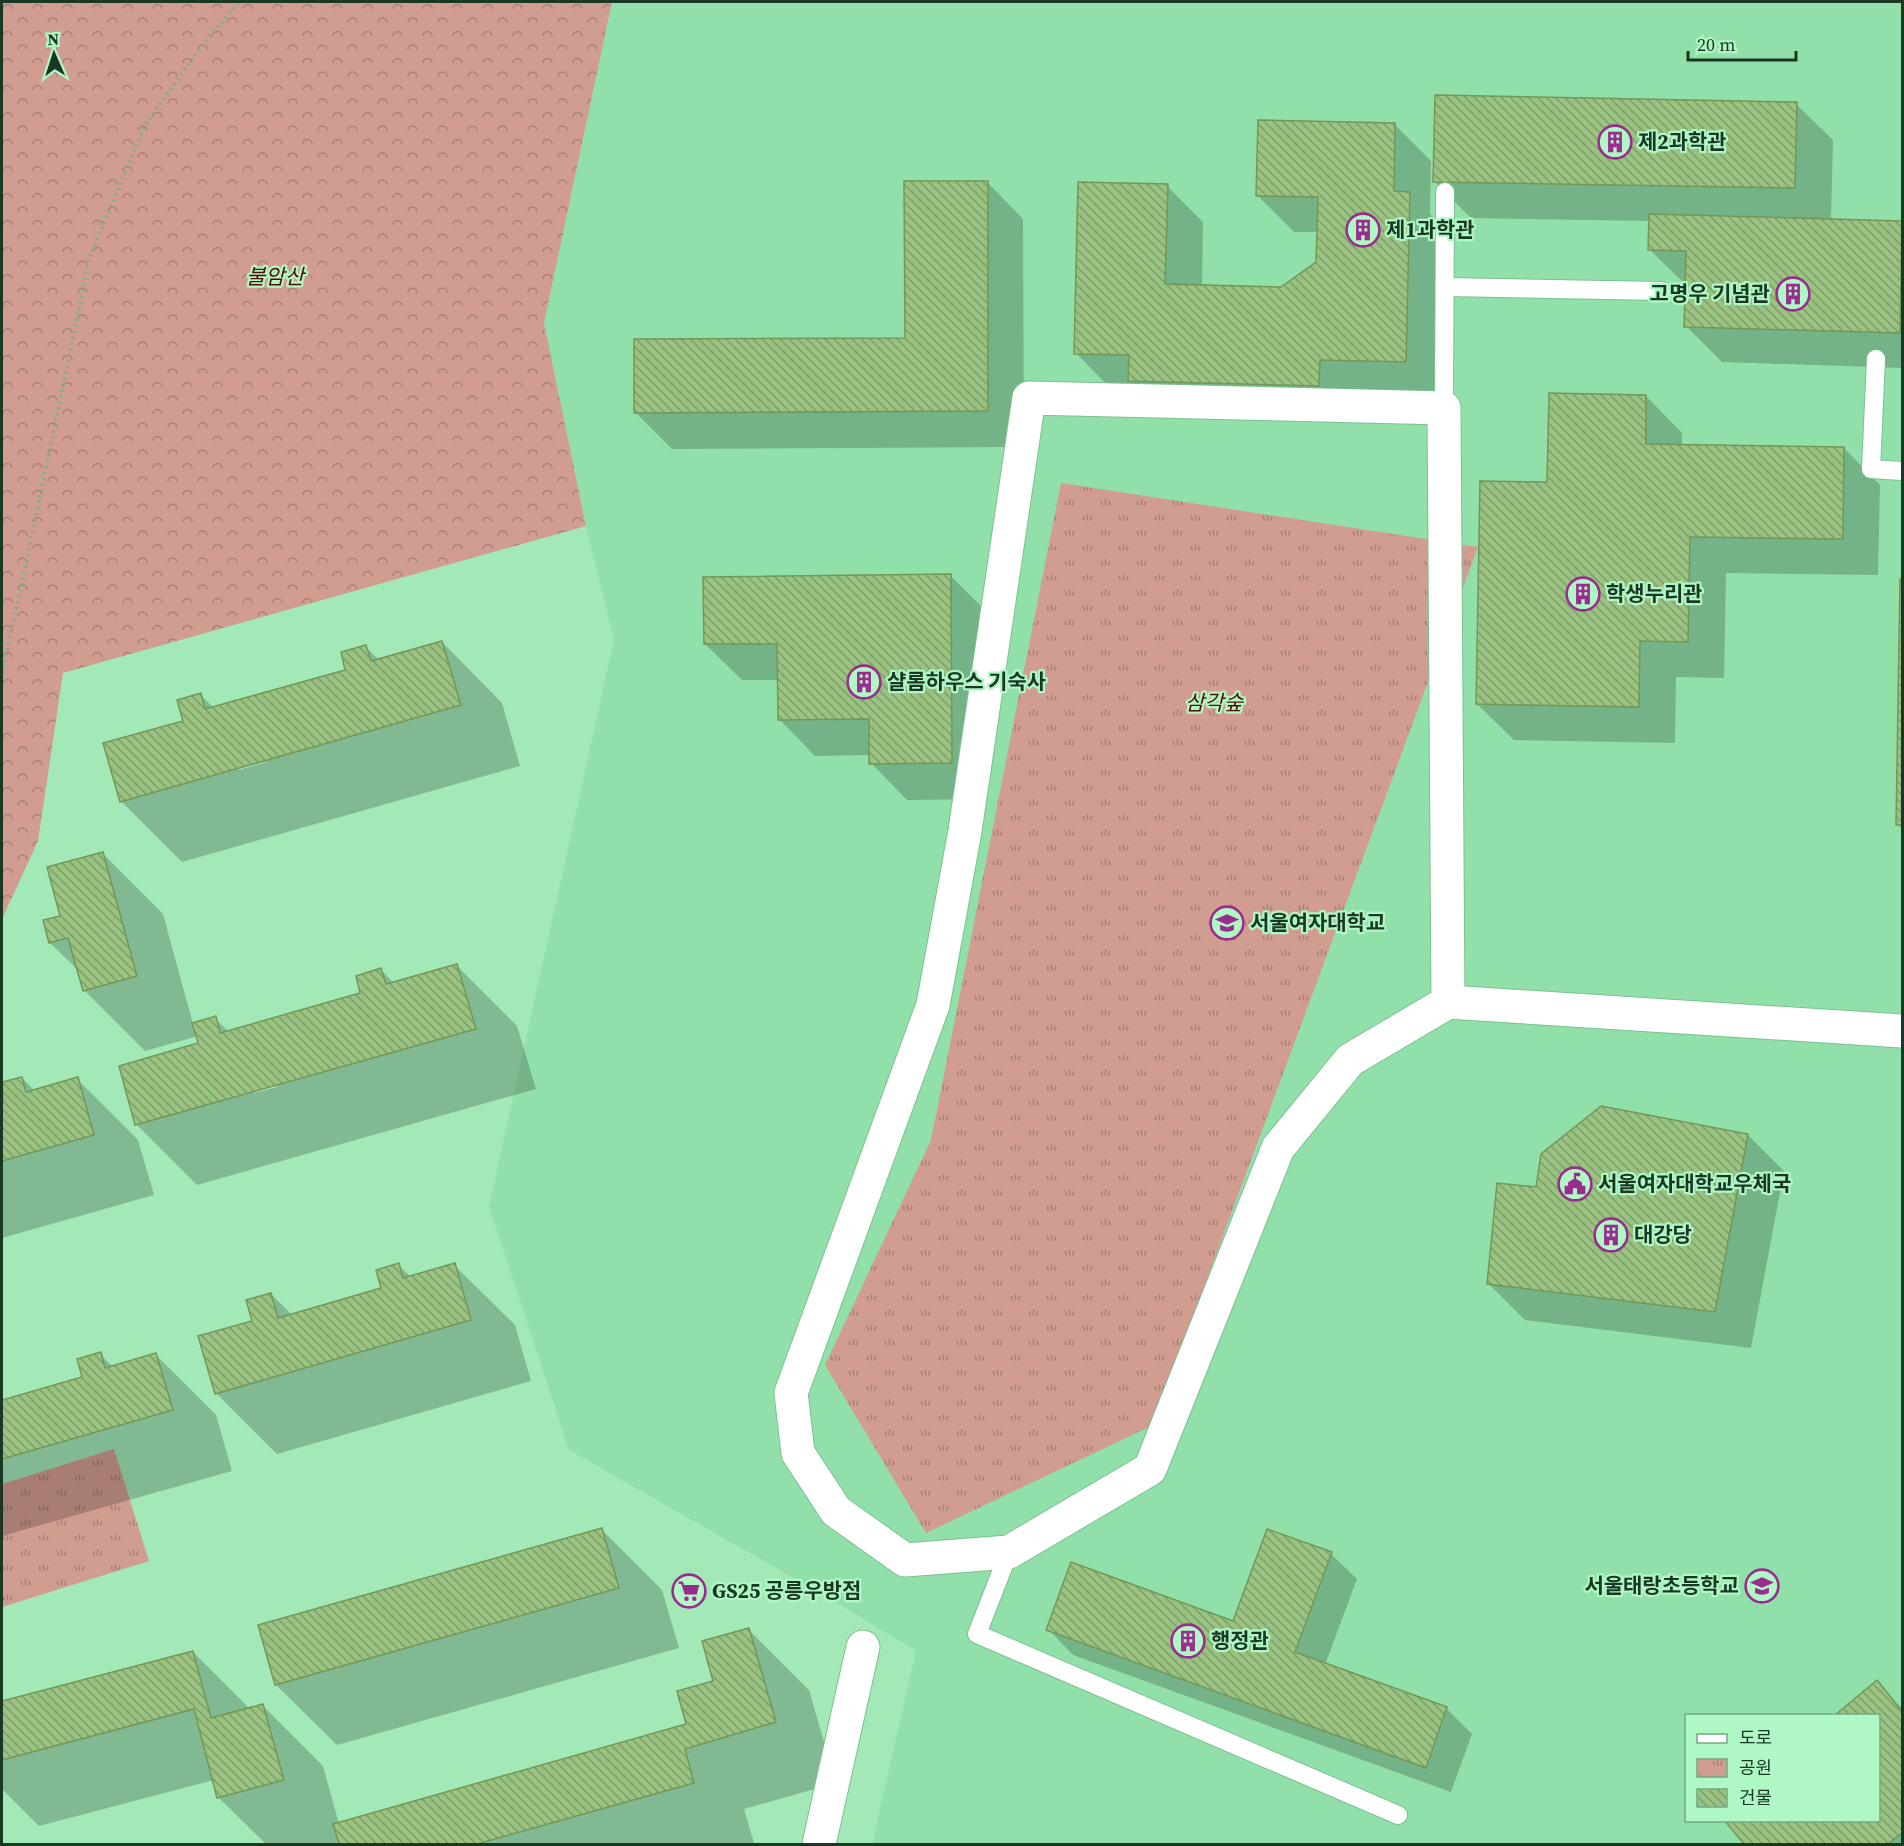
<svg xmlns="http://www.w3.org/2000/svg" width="1904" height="1846" font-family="'Source Serif 4','Noto Sans KR',serif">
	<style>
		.built { fill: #91e0aa; fill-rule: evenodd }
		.forest { fill: url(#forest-crowns) }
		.park { fill: url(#park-tufts) }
		.shadow { fill: #0003; fill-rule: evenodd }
		.building { fill: url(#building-back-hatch); stroke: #729858; stroke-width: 1.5 }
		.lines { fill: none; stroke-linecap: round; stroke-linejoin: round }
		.service-casing { stroke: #7bc191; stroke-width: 20 }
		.minor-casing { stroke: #7bc191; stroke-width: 35 }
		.path { stroke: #76b088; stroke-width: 4; stroke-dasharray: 1.5 4.5; stroke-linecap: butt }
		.service { stroke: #fff; stroke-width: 18 }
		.minor { stroke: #fff; stroke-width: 33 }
		.labels { text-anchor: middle; stroke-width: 4.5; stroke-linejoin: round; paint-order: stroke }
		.poi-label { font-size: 21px; font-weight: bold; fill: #1a3724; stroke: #aff7c4; text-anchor: start }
		.park-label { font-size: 21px; font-style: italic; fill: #540d01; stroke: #aff7c4 }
	</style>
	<defs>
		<pattern id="forest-crowns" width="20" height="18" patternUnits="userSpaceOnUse" patternTransform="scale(1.5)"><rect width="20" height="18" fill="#d19d91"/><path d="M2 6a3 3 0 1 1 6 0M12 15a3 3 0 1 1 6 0" fill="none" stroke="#a98176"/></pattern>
		<pattern id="park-tufts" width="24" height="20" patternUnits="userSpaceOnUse" patternTransform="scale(1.5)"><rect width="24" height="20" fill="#d19d91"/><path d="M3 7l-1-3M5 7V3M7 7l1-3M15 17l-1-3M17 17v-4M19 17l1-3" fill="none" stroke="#a98176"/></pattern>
		<pattern id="building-back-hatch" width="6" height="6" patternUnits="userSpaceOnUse" patternTransform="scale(1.5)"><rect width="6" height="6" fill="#9ac280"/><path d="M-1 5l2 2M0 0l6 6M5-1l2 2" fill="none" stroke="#7d9e69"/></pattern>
	</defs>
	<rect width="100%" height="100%" fill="#a2e9b7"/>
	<path class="built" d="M612,2H1902V1844H872L916,1651L827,1597L569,1450L489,1206L614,640L586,526L544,323ZM1686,1716H1878V1820H1686Z"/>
	<path class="forest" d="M2,2H612L544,323L586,526L63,673L38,841L2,919Z"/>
	<g class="park">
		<path d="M1061,483L1478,547L1153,1425L926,1533L825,1365L931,1140Z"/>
		<path d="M114,1449L149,1561L2,1607V1484Z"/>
	</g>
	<g class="shadow">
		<path d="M1796,104L1833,140L1831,220L1902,222V368L1722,362L1686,326L1687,286L1650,250L1651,221L1471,218L1435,182Z"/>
		<path d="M1395,125L1431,161L1430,214L1446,230L1442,397L1112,390L1076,353L1167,186L1203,222L1202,286L1282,289L1317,263L1318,232H1294L1257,195Z"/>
		<path d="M987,182L1023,219L1024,447L672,449L635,412L906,339Z"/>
		<path d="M1646,396L1682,433V446L1844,448L1880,485L1878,575L1726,573L1724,678L1676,677L1675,743L1514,740L1477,704L1548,483Z"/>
		<path d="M950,575L987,612L988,799L907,800L871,763V755L815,756L779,719V680H742L705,644Z"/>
		<path d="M1902,581V829L1898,824Z"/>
		<path d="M442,642L502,703L520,766L182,862L121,801L185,722L200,695L214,708L347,671L366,647L379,660ZM266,759V762L239,770V767Z"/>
		<path d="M102,853L163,914L193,1024L215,1018L229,1032L362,994L381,970L394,983L457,966L517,1026L536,1089L197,1185L137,1125L121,1067L200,1044L198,1036L145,1051L84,990L79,971L50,943L45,921L62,917ZM274,1084L277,1087L254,1093V1090Z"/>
		<path d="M22,1078L35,1091L77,1079L138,1140L154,1195L2,1238V1104L5,1103L2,1084Z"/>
		<path d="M1748,1135L1784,1171L1751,1348L1525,1320L1488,1283L1537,1188Z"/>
		<path d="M398,1265L411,1277L454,1265L515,1325L531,1381L277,1454L216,1393L253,1322L271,1294L292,1315L383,1289Z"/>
		<path d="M100,1354L113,1367L156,1355L216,1415L232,1471L2,1536V1401L84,1378Z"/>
		<path d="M602,1530L662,1590L679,1648L337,1745L276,1685Z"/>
		<path d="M1331,1554L1357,1579L1325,1665L1447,1709L1472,1734L1451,1792L1073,1655L1048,1629L1234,1623Z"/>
		<path d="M749,1630L809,1690L836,1783L744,1809L754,1843L750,1844H341L340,1842L330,1844H266L219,1798L214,1780L39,1826L2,1789V1703L193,1652L250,1709L263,1706L323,1766L339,1824L688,1725Z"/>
		<path d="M1877,1682L1902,1709V1844H1746L1726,1820H1878Z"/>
	</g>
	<g class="building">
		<path d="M1435,95L1797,102L1795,188L1433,182Z"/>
		<path d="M1258,120L1395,123L1394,191L1410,192L1406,362L1320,360L1319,386L1128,381L1129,355L1074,354L1078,182L1168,184L1165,284L1281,287L1316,262L1318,197L1256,196Z"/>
		<path d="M904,181H988V411L634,413V339L905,338Z"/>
		<path d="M1649,214L1902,221L1900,333L1684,327L1686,251L1648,250Z"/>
		<path d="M1549,393L1646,395V444L1844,447L1843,539L1690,537L1688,642L1640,641L1639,707L1476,704L1480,481L1547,482Z"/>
		<path d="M951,574L952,763L869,764V719L778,720L777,644H704L703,577Z"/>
		<path d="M1900,579H1902V825H1896Z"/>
		<path d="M442,641L461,705L120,802L103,743L183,721L177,700L201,693L205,709L345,670L341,652L366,645L371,661Z"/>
		<path d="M103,852L137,976L83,991L68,938L49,943L43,920L60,916L47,867Z"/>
		<path d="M457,964L476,1029L135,1125L119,1066L198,1043L192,1023L216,1016L220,1033L360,993L356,976L381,968L386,984Z"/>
		<path d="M22,1077L26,1092L78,1077L94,1135L2,1161V1103L3,1102L2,1082Z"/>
		<path d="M1601,1106L1748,1134L1715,1312L1487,1284L1497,1183L1536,1187L1541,1154Z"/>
		<path d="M399,1263L403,1278L455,1263L471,1320L215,1394L198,1336L252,1321L246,1300L271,1293L278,1318L381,1288L376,1270Z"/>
		<path d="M101,1352L105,1368L156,1353L173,1410L2,1459V1400L82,1377L77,1359Z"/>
		<path d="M602,1528L619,1588L275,1685L258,1625Z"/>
		<path d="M1267,1529L1332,1552L1295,1652L1447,1707L1426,1768L1046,1630L1071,1562L1233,1621Z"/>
		<path d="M749,1628L776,1722L685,1749L694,1783L477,1844H339L333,1824L686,1724L677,1691L713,1681L702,1641Z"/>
		<path d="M193,1651L211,1718L263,1704L284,1780L217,1798L194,1709L2,1760V1701Z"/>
		<path d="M1877,1680L1902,1711V1833L1888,1844H1744L1724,1820H1878V1716H1834Z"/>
	</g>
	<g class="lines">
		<defs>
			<g id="service">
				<path d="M1445,287L1661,291"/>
				<path d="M1876,359L1871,469L1902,471"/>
				<path d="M1444,408L1445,192"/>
				<path d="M1009,1552L977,1634L1398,1815"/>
			</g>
			<g id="minor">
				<path d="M1448,1002L1444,408L1029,398L965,831L933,1005L791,1393L798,1453L836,1511L905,1560L1009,1552L1150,1469L1278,1148L1350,1060L1448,1002L1902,1031"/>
				<path d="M819,1844L863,1647"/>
			</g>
		</defs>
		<use href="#service" class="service-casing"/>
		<use href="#minor" class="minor-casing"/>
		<path class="path" d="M2,673L22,583L90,256L145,125L204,43L239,2"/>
		<use href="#service" class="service"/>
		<use href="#minor" class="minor"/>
	</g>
	<defs>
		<symbol id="building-ring" viewBox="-11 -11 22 22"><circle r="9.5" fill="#aff7c4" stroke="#992c8c" stroke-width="1.5"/><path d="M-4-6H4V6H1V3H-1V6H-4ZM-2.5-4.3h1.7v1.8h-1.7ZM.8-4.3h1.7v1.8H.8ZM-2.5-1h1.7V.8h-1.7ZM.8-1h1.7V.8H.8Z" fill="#992c8c"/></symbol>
		<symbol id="university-ring" viewBox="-11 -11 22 22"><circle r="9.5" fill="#aff7c4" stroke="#992c8c" stroke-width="1.5"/><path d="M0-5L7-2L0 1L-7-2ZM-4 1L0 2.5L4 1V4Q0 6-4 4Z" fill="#992c8c"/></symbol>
		<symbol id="civic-ring" viewBox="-11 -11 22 22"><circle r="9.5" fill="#aff7c4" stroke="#992c8c" stroke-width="1.5"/><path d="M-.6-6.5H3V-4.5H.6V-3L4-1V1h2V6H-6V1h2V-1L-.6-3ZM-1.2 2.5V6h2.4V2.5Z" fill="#992c8c"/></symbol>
		<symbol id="school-ring" viewBox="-11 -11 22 22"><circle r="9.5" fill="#aff7c4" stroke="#992c8c" stroke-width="1.5"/><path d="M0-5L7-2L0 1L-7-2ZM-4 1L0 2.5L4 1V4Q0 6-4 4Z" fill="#992c8c"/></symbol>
		<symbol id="supermarket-ring" viewBox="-11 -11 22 22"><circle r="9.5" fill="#aff7c4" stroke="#992c8c" stroke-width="1.5"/><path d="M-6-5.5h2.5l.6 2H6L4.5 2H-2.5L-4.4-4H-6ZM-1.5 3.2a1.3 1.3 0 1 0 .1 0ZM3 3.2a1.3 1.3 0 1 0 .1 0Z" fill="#992c8c"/></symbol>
	</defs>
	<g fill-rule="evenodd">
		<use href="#building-ring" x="1596" y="123" width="38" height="38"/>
		<use href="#building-ring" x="1344" y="211" width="38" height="38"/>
		<use href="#building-ring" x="1774" y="275" width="38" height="38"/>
		<use href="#building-ring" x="1564" y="575" width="38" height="38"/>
		<use href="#building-ring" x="845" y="663" width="38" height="38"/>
		<use href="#university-ring" x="1208" y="904" width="38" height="38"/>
		<use href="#civic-ring" x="1556" y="1165" width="38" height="38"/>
		<use href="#building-ring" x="1592" y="1216" width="38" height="38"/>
		<use href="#school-ring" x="1743" y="1567" width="38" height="38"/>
		<use href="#supermarket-ring" x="670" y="1572" width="38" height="38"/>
		<use href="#building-ring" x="1169" y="1622" width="38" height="38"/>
	</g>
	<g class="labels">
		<g class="poi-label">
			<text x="1638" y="149">제2과학관</text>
			<text x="1386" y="237">제1과학관</text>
			<text x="1770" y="301" text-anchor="end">고명우 기념관</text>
			<text x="1606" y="601">학생누리관</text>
			<text x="887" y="689">샬롬하우스 기숙사</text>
			<text x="1250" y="930">서울여자대학교</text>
			<text x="1598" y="1191">서울여자대학교우체국</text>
			<text x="1634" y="1242">대강당</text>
			<text x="1739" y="1593" text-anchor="end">서울태랑초등학교</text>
			<text x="712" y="1598">GS25 공릉우방점</text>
			<text x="1211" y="1648">행정관</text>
		</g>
		<g class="park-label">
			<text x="275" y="284">불암산</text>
			<text x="1214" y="710">삼각숲</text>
		</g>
	</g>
	<rect width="1904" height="1846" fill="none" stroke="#1a3724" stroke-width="6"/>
	<rect x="1685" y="1714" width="195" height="108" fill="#aff7c4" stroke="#73aa84" stroke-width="1.5"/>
	<rect x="1697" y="1734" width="30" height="9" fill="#ffffff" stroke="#73aa84" stroke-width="1.5"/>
	<text x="1739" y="1744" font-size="18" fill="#1a3724">도로</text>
	<rect x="1697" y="1759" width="30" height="18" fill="url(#park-tufts)" stroke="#73aa84" stroke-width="1.5"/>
	<text x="1739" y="1774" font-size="18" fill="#1a3724">공원</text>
	<rect x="1697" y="1789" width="30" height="18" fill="url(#building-back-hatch)" stroke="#73aa84" stroke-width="1.5"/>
	<text x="1739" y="1804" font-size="18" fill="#1a3724">건물</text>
	<g transform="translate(54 54) rotate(357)" stroke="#aff7c4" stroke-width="4.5" paint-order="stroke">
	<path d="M0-4.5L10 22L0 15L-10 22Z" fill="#1a3724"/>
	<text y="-9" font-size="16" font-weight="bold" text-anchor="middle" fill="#1a3724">N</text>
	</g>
	<path d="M1688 51v9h108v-9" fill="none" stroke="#1a3724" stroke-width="3"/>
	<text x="1697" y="51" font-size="18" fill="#1a3724" stroke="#aff7c4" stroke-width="4.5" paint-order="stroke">20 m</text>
</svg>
